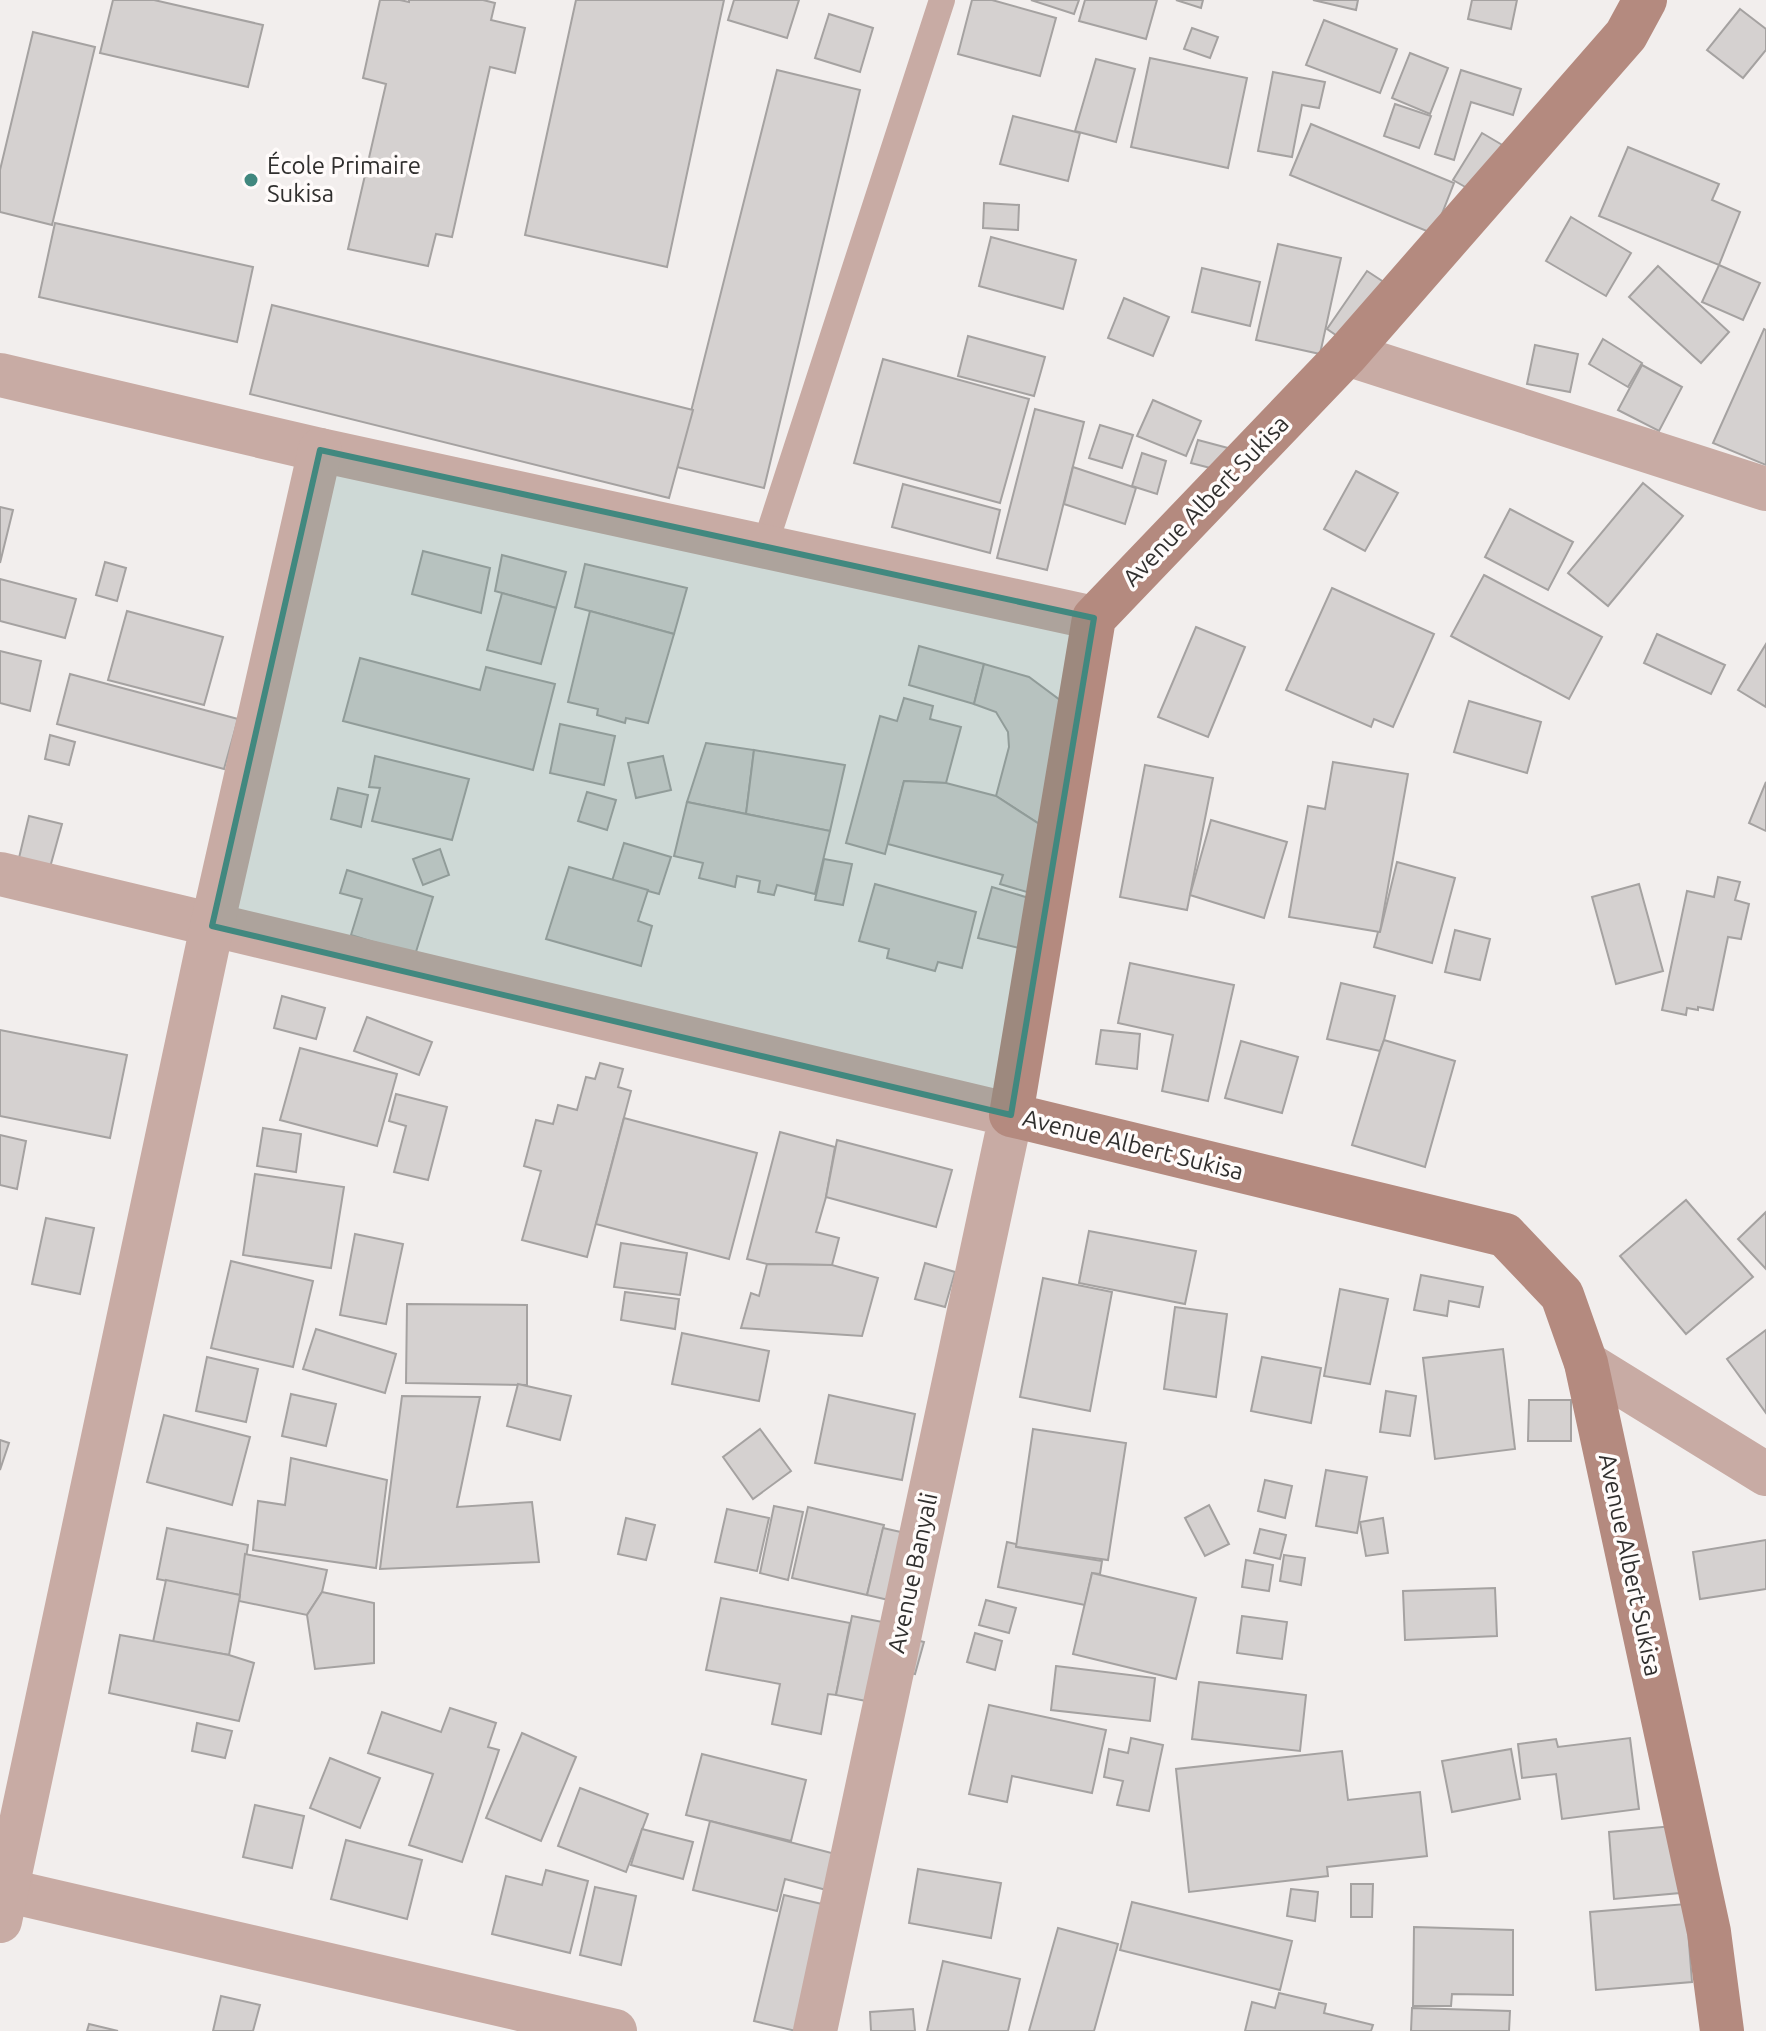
<svg xmlns="http://www.w3.org/2000/svg" width="1766" height="2031" font-family="Ubuntu,sans-serif">
	<style>
		.building { fill: #d5d1d0; stroke: #a5a2a1; stroke-width: 2 }
		.lines { fill: none; stroke-linecap: round; stroke-linejoin: round }
		.lane { stroke: #c8aba4; stroke-width: 26 }
		.street { stroke: #c8aba4; stroke-width: 44 }
		.secondary { stroke: #b48a7f; stroke-width: 44 }
		.marked { fill: #41887f; fill-opacity: 0.2; stroke: #41887f; stroke-width: 6; stroke-linejoin: round }
		.poi-dot { fill: #41887f; stroke: #fffbfa; stroke-width: 3 }
		.labels { text-anchor: middle; stroke-width: 7; stroke-linejoin: round; paint-order: stroke }
		.poi-label { font-size: 24px; fill: #302f2e; stroke: #fffbfa; text-anchor: start }
		.street-label { font-size: 24px; fill: #302f2e; stroke: #fffbfa }
	</style>
	<rect width="100%" height="100%" fill="#f2eeed"/>
	<g class="building">
		<path d="M113,0H154L263,25L248,87L100,53Z"/>
		<path d="M380,0H400L409,2V0H483L495,3L491,20L525,28L515,73L490,67L452,237L436,234L428,266L348,249L386,84L363,78Z"/>
		<path d="M576,0H724L667,267L525,235Z"/>
		<path d="M734,0H799L787,38L728,20Z"/>
		<path d="M972,0H992L1056,18L1040,76L958,54Z"/>
		<path d="M1031,0H1079L1074,14Z"/>
		<path d="M1085,0H1157L1146,39L1079,21Z"/>
		<path d="M1176,0H1203L1201,8Z"/>
		<path d="M1313,0H1358L1356,10Z"/>
		<path d="M1472,0H1517L1511,29L1468,19Z"/>
		<path d="M1740,9L1766,29V50L1743,78L1707,50Z"/>
		<path d="M829,14L873,28L860,72L815,58Z"/>
		<path d="M1324,20L1397,49L1380,93L1306,65Z"/>
		<path d="M1192,28L1218,37L1210,58L1184,49Z"/>
		<path d="M33,32L95,47L52,225L0,212V170Z"/>
		<path d="M1410,53L1448,68L1430,114L1392,98Z"/>
		<path d="M1150,58L1247,78L1228,168L1131,147Z"/>
		<path d="M1096,59L1135,69L1116,142L1075,131Z"/>
		<path d="M777,70L860,90L764,488L677,467Z"/>
		<path d="M1461,70L1521,89L1513,115L1471,102L1454,160L1435,154Z"/>
		<path d="M1273,72L1325,82L1319,108L1302,105L1292,157L1258,151Z"/>
		<path d="M1395,104L1431,116L1419,148L1384,136Z"/>
		<path d="M1013,116L1080,133L1068,181L1000,164Z"/>
		<path d="M1311,124L1454,183L1434,234L1290,175Z"/>
		<path d="M1482,133L1516,153L1488,200L1453,180Z"/>
		<path d="M1628,147L1719,184L1712,200L1740,212L1719,265L1599,216Z"/>
		<path d="M984,203L1019,205L1018,230L983,228Z"/>
		<path d="M1571,217L1631,253L1606,296L1546,261Z"/>
		<path d="M55,223L253,267L237,342L39,297Z"/>
		<path d="M991,237L1076,260L1063,309L979,286Z"/>
		<path d="M1278,244L1341,258L1320,354L1256,340Z"/>
		<path d="M1719,265L1760,283L1743,320L1702,302Z"/>
		<path d="M1658,266L1729,332L1701,363L1629,297Z"/>
		<path d="M1202,268L1260,282L1250,326L1192,312Z"/>
		<path d="M1367,271L1399,292L1358,350L1327,329Z"/>
		<path d="M1124,298L1169,317L1153,356L1108,338Z"/>
		<path d="M272,305L693,410L669,498L250,394Z"/>
		<path d="M1764,329L1766,330V465L1713,443Z"/>
		<path d="M968,336L1045,357L1034,396L958,376Z"/>
		<path d="M1603,339L1642,363L1628,387L1589,364Z"/>
		<path d="M1535,345L1578,354L1570,392L1527,384Z"/>
		<path d="M883,359L1029,399L1000,503L854,463Z"/>
		<path d="M1642,365L1682,387L1659,431L1618,410Z"/>
		<path d="M1153,400L1201,421L1186,456L1137,436Z"/>
		<path d="M1035,409L1084,422L1047,570L997,558Z"/>
		<path d="M1100,425L1133,435L1122,468L1089,458Z"/>
		<path d="M1198,440L1228,448L1222,471L1191,463Z"/>
		<path d="M1142,453L1166,461L1157,494L1132,486Z"/>
		<path d="M1073,467L1136,488L1125,524L1064,504Z"/>
		<path d="M1356,471L1398,493L1365,551L1324,529Z"/>
		<path d="M1643,483L1683,516L1608,606L1568,573Z"/>
		<path d="M903,484L1000,510L990,553L892,527Z"/>
		<path d="M0,507L13,510L0,563Z"/>
		<path d="M1510,509L1573,542L1548,590L1485,557Z"/>
		<path d="M423,551L490,568L481,613L412,594Z"/>
		<path d="M502,555L566,572L556,608L495,591Z"/>
		<path d="M105,562L126,568L117,601L96,595Z"/>
		<path d="M585,564L687,588L674,634L575,607Z"/>
		<path d="M1484,575L1602,637L1569,699L1451,636Z"/>
		<path d="M0,579L76,599L65,638L0,621Z"/>
		<path d="M1332,588L1434,634L1393,727L1374,719L1371,727L1286,690Z"/>
		<path d="M502,593L556,608L541,664L487,650Z"/>
		<path d="M127,611L223,637L204,705L108,680Z"/>
		<path d="M590,611L674,634L648,723L626,718L625,723L597,715L598,709L568,702Z"/>
		<path d="M1196,627L1245,647L1208,737L1158,717Z"/>
		<path d="M1657,634L1725,665L1711,694L1644,663Z"/>
		<path d="M1766,644V707L1738,690Z"/>
		<path d="M919,646L984,664L974,704L909,685Z"/>
		<path d="M0,651L41,661L30,711L0,703Z"/>
		<path d="M360,658L480,690L486,667L555,684L533,770L343,721Z"/>
		<path d="M984,664L1029,677L1068,706L1044,827L996,796L1009,747L1008,732L996,712L974,704Z"/>
		<path d="M70,674L238,719L224,769L57,724Z"/>
		<path d="M904,698L933,706L930,719L961,727L946,783L904,781L885,854L846,843L880,716L897,721Z"/>
		<path d="M1469,701L1541,722L1527,773L1454,752Z"/>
		<path d="M560,724L615,736L604,785L550,773Z"/>
		<path d="M50,735L75,742L69,765L45,759Z"/>
		<path d="M706,743L754,750L746,814L687,802Z"/>
		<path d="M754,750L845,765L830,831L746,814Z"/>
		<path d="M375,756L469,779L452,840L372,821L380,788L369,787Z"/>
		<path d="M663,756L671,790L636,798L628,763Z"/>
		<path d="M1333,762L1408,774L1380,932L1289,917L1308,806L1325,809Z"/>
		<path d="M1145,765L1213,778L1187,910L1120,897Z"/>
		<path d="M904,781L946,783L996,796L1050,831L1037,895L1000,884L1003,875L888,844Z"/>
		<path d="M1766,782V831L1749,823Z"/>
		<path d="M338,788L368,795L361,827L331,819Z"/>
		<path d="M587,792L616,800L607,830L578,821Z"/>
		<path d="M687,802L830,831L815,894L777,885L774,895L758,892L760,881L737,876L735,887L699,878L703,863L674,856Z"/>
		<path d="M29,816L62,824L49,871L18,862Z"/>
		<path d="M1211,820L1287,842L1264,918L1190,895Z"/>
		<path d="M624,843L671,857L659,894L612,881Z"/>
		<path d="M440,849L449,875L423,885L413,859Z"/>
		<path d="M824,859L852,864L843,905L815,900Z"/>
		<path d="M1397,862L1455,878L1432,963L1374,947L1378,932H1380Z"/>
		<path d="M569,867L648,890L638,921L652,926L641,966L546,939Z"/>
		<path d="M347,870L433,897L415,955L351,935L362,899L340,893Z"/>
		<path d="M1718,877L1740,882L1735,900L1749,904L1741,939L1728,937L1713,1010L1698,1007V1010L1687,1008L1686,1015L1662,1010L1687,891L1714,897Z"/>
		<path d="M875,884L976,912L962,968L938,962L935,971L887,958L889,949L859,941Z"/>
		<path d="M1639,884L1663,971L1616,984L1592,897Z"/>
		<path d="M992,887L1029,898L1019,948L978,938Z"/>
		<path d="M1455,930L1490,939L1480,980L1445,972Z"/>
		<path d="M1130,963L1234,985L1208,1101L1162,1091L1173,1035L1118,1023Z"/>
		<path d="M1341,983L1395,996L1384,1040L1380,1051L1327,1039Z"/>
		<path d="M282,996L325,1008L316,1039L274,1028Z"/>
		<path d="M367,1017L432,1042L419,1075L354,1051Z"/>
		<path d="M0,1030L127,1055L110,1138L0,1116Z"/>
		<path d="M1101,1030L1140,1034L1137,1069L1096,1064Z"/>
		<path d="M1384,1040L1455,1061L1425,1167L1352,1145L1380,1051Z"/>
		<path d="M1241,1041L1298,1057L1282,1113L1225,1098Z"/>
		<path d="M300,1048L397,1074L377,1146L280,1120Z"/>
		<path d="M600,1063L623,1069L618,1087L631,1091L587,1257L522,1240L541,1171L524,1166L536,1120L553,1124L558,1105L577,1110L586,1077L595,1079Z"/>
		<path d="M396,1094L447,1107L428,1180L394,1172L406,1126L389,1121Z"/>
		<path d="M624,1118L757,1153L729,1259L596,1224Z"/>
		<path d="M263,1128L301,1134L296,1172L257,1166Z"/>
		<path d="M780,1132L835,1147L826,1197L816,1232L839,1238L832,1265L767,1264L747,1259Z"/>
		<path d="M0,1135L26,1141L17,1189L0,1185Z"/>
		<path d="M837,1140L952,1170L936,1227L826,1197Z"/>
		<path d="M255,1174L344,1187L331,1268L243,1255Z"/>
		<path d="M1686,1200L1753,1277L1686,1334L1620,1256Z"/>
		<path d="M1766,1212V1269L1738,1239Z"/>
		<path d="M46,1218L94,1228L80,1294L32,1284Z"/>
		<path d="M1089,1231L1196,1251L1185,1304L1079,1283Z"/>
		<path d="M355,1234L403,1244L386,1324L340,1315Z"/>
		<path d="M621,1243L687,1253L680,1295L614,1287Z"/>
		<path d="M231,1261L313,1281L293,1367L211,1348Z"/>
		<path d="M925,1263L955,1272L945,1307L915,1299Z"/>
		<path d="M767,1264L832,1265L878,1278L862,1336L741,1328L751,1293L759,1296Z"/>
		<path d="M1421,1275L1483,1287L1479,1307L1449,1301L1447,1316L1414,1310Z"/>
		<path d="M1043,1278L1112,1292L1090,1411L1020,1397Z"/>
		<path d="M1340,1289L1388,1299L1370,1384L1324,1376Z"/>
		<path d="M625,1292L679,1299L675,1329L621,1320Z"/>
		<path d="M407,1304L527,1305V1385L406,1383Z"/>
		<path d="M1175,1307L1227,1314L1216,1397L1164,1389Z"/>
		<path d="M316,1329L396,1354L385,1393L303,1369Z"/>
		<path d="M1766,1330V1413L1727,1359Z"/>
		<path d="M682,1333L769,1351L759,1401L672,1384Z"/>
		<path d="M1503,1349L1515,1449L1435,1459L1423,1358Z"/>
		<path d="M207,1357L258,1369L246,1422L196,1411Z"/>
		<path d="M1262,1357L1321,1368L1311,1423L1251,1411Z"/>
		<path d="M518,1384L571,1396L560,1440L507,1426Z"/>
		<path d="M1386,1391L1416,1396L1410,1436L1380,1432Z"/>
		<path d="M291,1394L336,1404L326,1446L282,1436Z"/>
		<path d="M829,1395L915,1414L902,1480L815,1463Z"/>
		<path d="M402,1396L480,1397L457,1507L532,1502L539,1562L380,1569Z"/>
		<path d="M1529,1400H1571V1441H1528Z"/>
		<path d="M164,1415L250,1437L232,1505L147,1482Z"/>
		<path d="M760,1429L791,1471L753,1499L723,1457Z"/>
		<path d="M1033,1429L1126,1443L1108,1560L1016,1547Z"/>
		<path d="M0,1440L9,1443L0,1470Z"/>
		<path d="M291,1458L387,1480L376,1568L253,1550L258,1501L285,1505Z"/>
		<path d="M1326,1470L1367,1477L1357,1533L1316,1526Z"/>
		<path d="M1265,1480L1292,1486L1285,1518L1258,1511Z"/>
		<path d="M1209,1505L1229,1544L1205,1556L1185,1518Z"/>
		<path d="M774,1506L803,1512L788,1580L760,1573Z"/>
		<path d="M808,1507L884,1525L867,1595L792,1578Z"/>
		<path d="M727,1509L769,1518L757,1571L715,1562Z"/>
		<path d="M626,1518L655,1525L646,1560L618,1554Z"/>
		<path d="M1383,1518L1388,1553L1366,1556L1360,1522Z"/>
		<path d="M167,1528L248,1545L240,1595L157,1579Z"/>
		<path d="M883,1528L932,1539L914,1606L867,1595Z"/>
		<path d="M1260,1529L1286,1535L1280,1559L1254,1553Z"/>
		<path d="M1766,1540V1589L1700,1599L1693,1552Z"/>
		<path d="M1007,1542L1016,1544V1547L1102,1561L1100,1574L1092,1573L1085,1605L998,1587Z"/>
		<path d="M245,1554L327,1570L322,1592L307,1615L239,1601Z"/>
		<path d="M1284,1555L1305,1558L1301,1585L1280,1581Z"/>
		<path d="M1246,1560L1273,1565L1269,1591L1242,1587Z"/>
		<path d="M1092,1573L1196,1598L1176,1679L1073,1654Z"/>
		<path d="M166,1580L240,1595L229,1655L153,1642Z"/>
		<path d="M1495,1588L1497,1636L1405,1640L1403,1591Z"/>
		<path d="M322,1592L374,1603V1663L315,1669L307,1615Z"/>
		<path d="M721,1598L850,1623L836,1695L828,1694L821,1734L772,1724L780,1684L706,1670Z"/>
		<path d="M986,1600L1016,1608L1009,1633L979,1625Z"/>
		<path d="M852,1616L918,1629L916,1640L924,1642L915,1674L893,1670L886,1705L836,1695Z"/>
		<path d="M1242,1616L1287,1622L1282,1659L1237,1653Z"/>
		<path d="M975,1633L1002,1641L995,1670L967,1662Z"/>
		<path d="M120,1635L229,1655L254,1663L239,1721L109,1693Z"/>
		<path d="M1056,1666L1155,1678L1150,1721L1051,1710Z"/>
		<path d="M1199,1682L1306,1695L1300,1751L1192,1739Z"/>
		<path d="M989,1705L1106,1730L1092,1793L1012,1776L1007,1802L969,1794Z"/>
		<path d="M450,1708L496,1723L488,1747L499,1750L462,1862L409,1845L433,1774L368,1753L382,1712L441,1732Z"/>
		<path d="M197,1723L232,1731L225,1758L192,1751Z"/>
		<path d="M522,1733L576,1757L541,1841L486,1818Z"/>
		<path d="M1131,1738L1163,1745L1149,1811L1117,1805L1123,1781L1104,1777L1109,1749L1128,1753Z"/>
		<path d="M1630,1738L1639,1809L1562,1819L1556,1774L1522,1778L1518,1744L1556,1739L1558,1747Z"/>
		<path d="M1511,1749L1520,1799L1452,1812L1442,1761Z"/>
		<path d="M1342,1751L1348,1800L1420,1792L1427,1856L1327,1867L1328,1876L1189,1892L1176,1769Z"/>
		<path d="M702,1754L806,1780L791,1841L686,1815Z"/>
		<path d="M330,1758L380,1778L360,1828L310,1808Z"/>
		<path d="M580,1788L648,1814L626,1872L558,1846Z"/>
		<path d="M255,1805L304,1816L292,1868L243,1857Z"/>
		<path d="M710,1821L839,1855L830,1891L785,1879L777,1911L693,1890Z"/>
		<path d="M1673,1826L1680,1893L1614,1899L1609,1832Z"/>
		<path d="M642,1829L693,1842L683,1879L631,1865Z"/>
		<path d="M346,1840L422,1860L407,1919L331,1899Z"/>
		<path d="M918,1869L1001,1883L991,1938L909,1923Z"/>
		<path d="M546,1870L588,1881L570,1953L492,1934L506,1876L542,1885Z"/>
		<path d="M1351,1884H1373L1372,1917H1351Z"/>
		<path d="M595,1887L636,1896L621,1965L580,1955Z"/>
		<path d="M1291,1889L1318,1892L1315,1921L1287,1916Z"/>
		<path d="M784,1895L847,1910L796,2031L754,2021Z"/>
		<path d="M1132,1902L1292,1941L1280,1990L1120,1950Z"/>
		<path d="M1686,1904L1692,1982L1596,1990L1590,1912Z"/>
		<path d="M1414,1927L1513,1930V1995L1452,1994L1451,2006H1413Z"/>
		<path d="M1058,1928L1118,1944L1094,2031H1029Z"/>
		<path d="M943,1961L1020,1979L1008,2031H927Z"/>
		<path d="M1279,1993L1326,2004L1324,2013L1373,2025L1371,2031H1245L1252,2002L1275,2008Z"/>
		<path d="M221,1996L260,2005L253,2031H213Z"/>
		<path d="M1412,2008L1510,2011L1509,2031H1411Z"/>
		<path d="M913,2009L915,2031H871L870,2012Z"/>
		<path d="M89,2024L118,2031H87Z"/>
	</g>
	<g class="lines">
		<path class="lane" d="M765,545L942,0"/>
		<g class="street">
			<path d="M1347,354L1766,489"/>
			<path d="M0,375L320,450L1094,618"/>
			<path d="M0,874L1011,1115L815,2031"/>
			<path d="M1586,1363L1766,1474"/>
			<path d="M0,1889L615,2031"/>
			<path d="M0,1921L212,926L320,450"/>
		</g>
		<path class="secondary" d="M1645,0L1626,35L1347,354L1094,618L1011,1115L1505,1235L1562,1295L1586,1363L1709,1932L1722,2031"/>
	</g>
	<path class="marked" d="M320,450L1094,618L1011,1115L212,926Z"/>
	<circle class="poi-dot" cx="251" cy="180" r="8"/>
	<g class="labels">
		<g class="poi-label">
			<text x="267" y="174">École Primaire<tspan x="267" dy="28">Sukisa</tspan></text>
		</g>
		<g class="street-label">
			<text transform="translate(1206 501) rotate(-46)" y="8">Avenue Albert Sukisa</text>
			<text transform="translate(1133 1145) rotate(14)" y="8">Avenue Albert Sukisa</text>
			<text transform="translate(1630 1565) rotate(78)" y="8">Avenue Albert Sukisa</text>
			<text transform="translate(913 1573) rotate(-78)" y="8">Avenue Banyali</text>
		</g>
	</g>
</svg>
